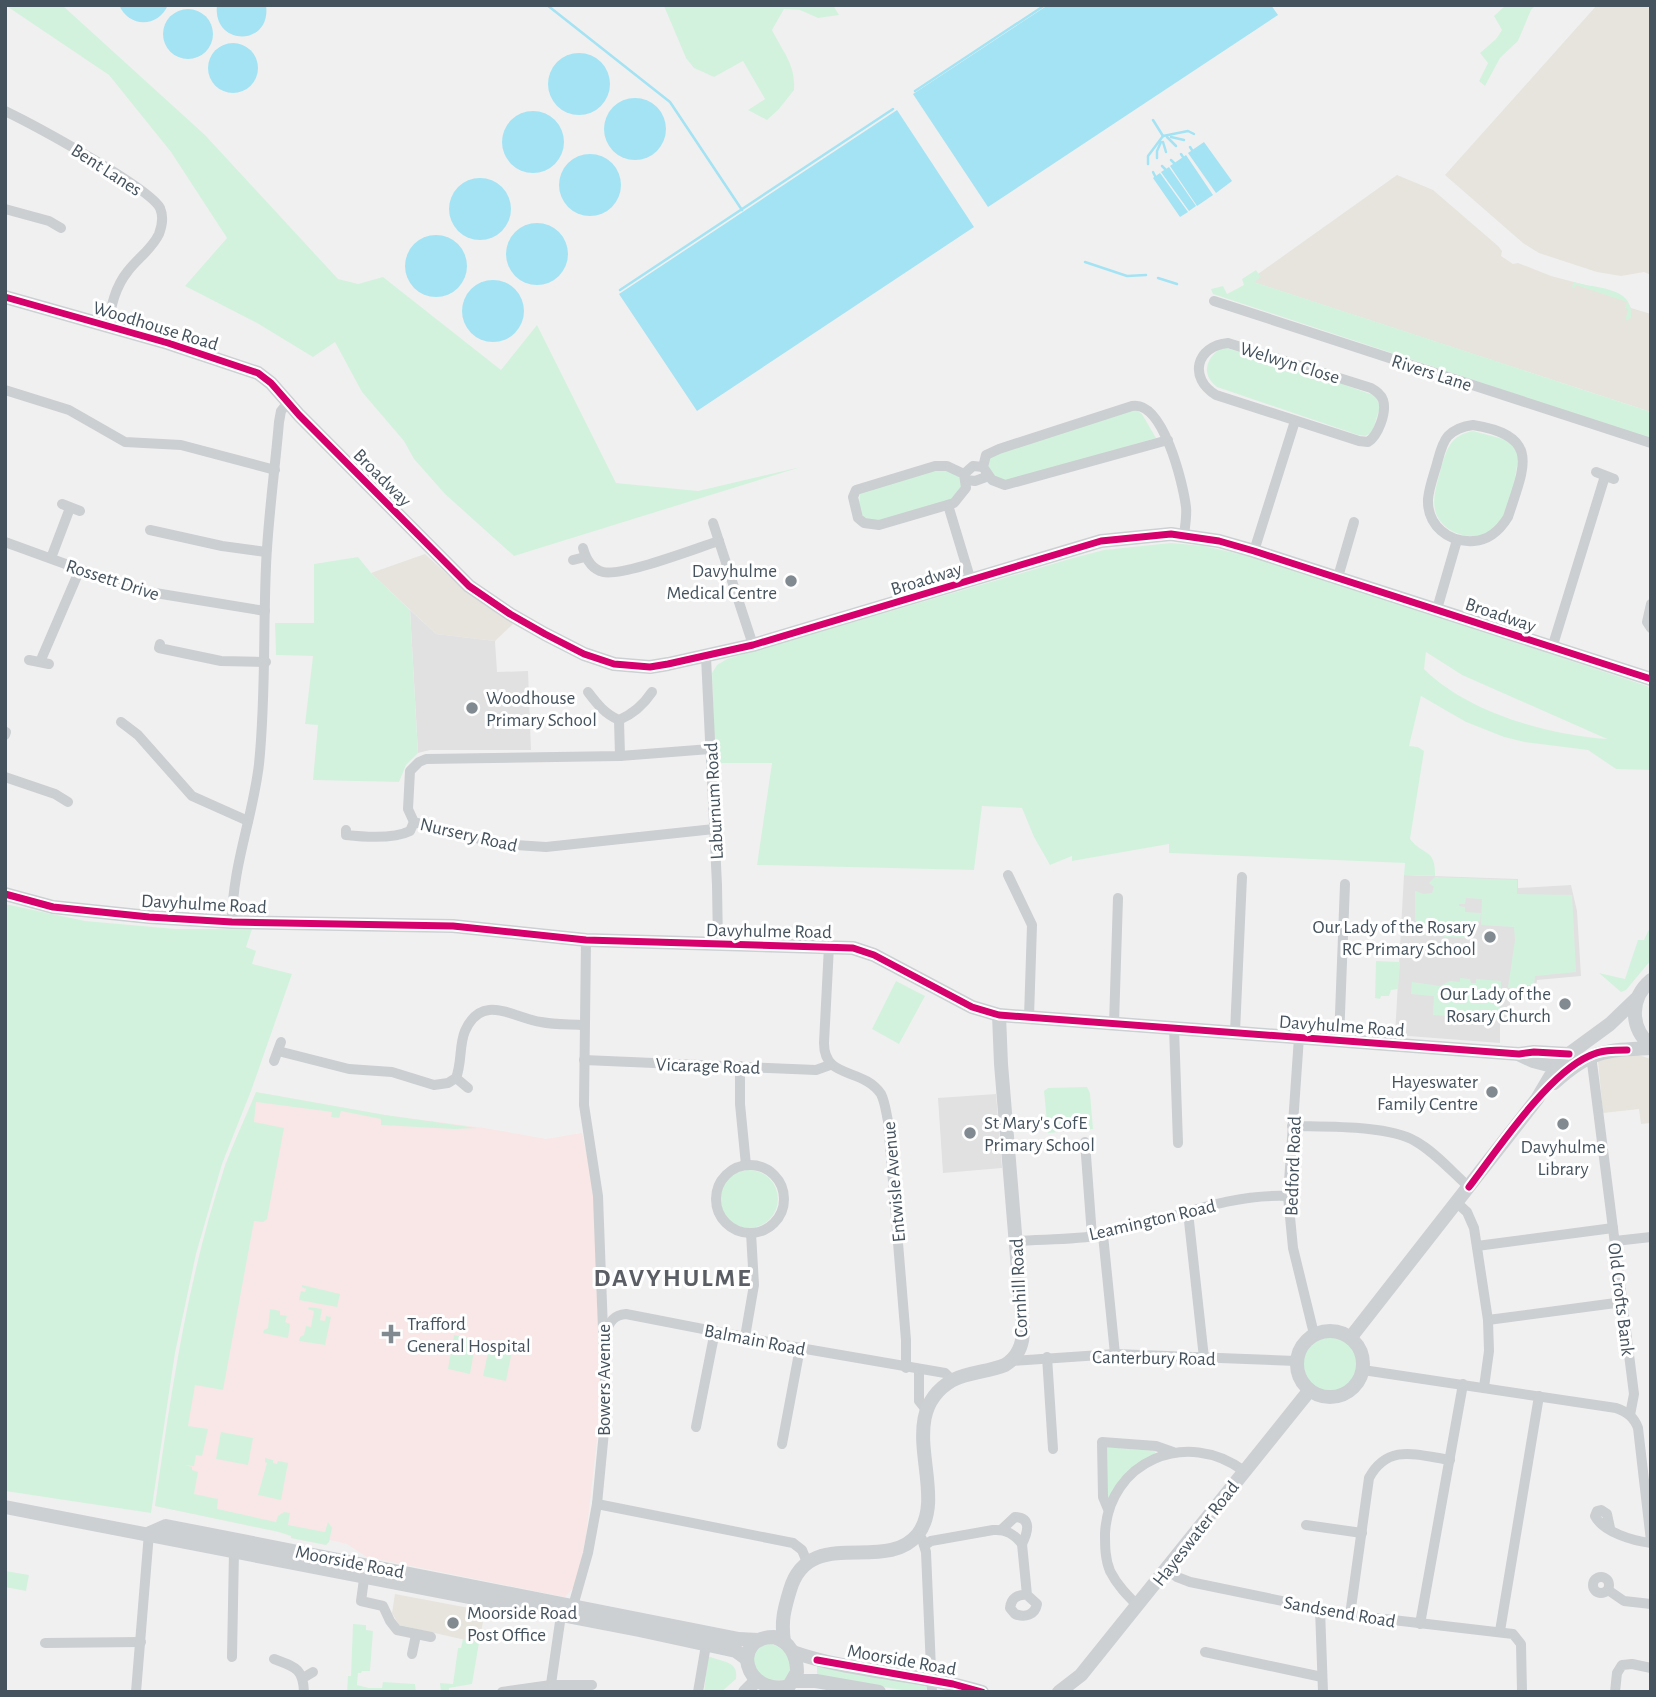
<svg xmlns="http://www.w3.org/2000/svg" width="1656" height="1697" font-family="'Alegreya Sans',sans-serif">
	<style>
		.commercial { fill: #e6e4dd }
		.education { fill: #e2e1e2 }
		.medical { fill: #f8e7e6 }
		.green { fill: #d3f2de; fill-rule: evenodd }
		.water { fill: #a4e3f3 }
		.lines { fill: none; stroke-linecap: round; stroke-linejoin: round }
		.stream { stroke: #a4e3f3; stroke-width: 2.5 }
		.street { stroke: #cbcfd1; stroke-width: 10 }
		.secondary { stroke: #ccd0d3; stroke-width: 14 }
		.cycleway-casing { stroke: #fff; stroke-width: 11 }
		.cycleway { stroke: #d6006c; stroke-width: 7 }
		.poi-dot { fill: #818a91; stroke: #fff; stroke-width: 2.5 }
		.labels { text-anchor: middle; stroke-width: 6; stroke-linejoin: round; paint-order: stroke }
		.street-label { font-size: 19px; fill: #45535e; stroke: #fff }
		.poi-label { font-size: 19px; fill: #45535e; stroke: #fff; text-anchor: end }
		.district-label { font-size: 26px; font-weight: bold; letter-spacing: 2px; fill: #5b5f65; stroke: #fff }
	</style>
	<rect width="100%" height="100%" fill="#f1f0f0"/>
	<g class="commercial">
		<path d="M1597,5H1651V275L1644,272L1621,276L1597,272L1539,253L1523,243L1445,175Z"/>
		<path d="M1397,175L1433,190L1498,246L1502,251L1501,256L1513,264L1518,263L1551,276L1600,289L1627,301L1631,308L1651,314V412L1253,282L1260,277L1258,274Z"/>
		<path d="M425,554L462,588L513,624L495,641L436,634L371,573Z"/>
		<path d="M1638,1055L1651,1059V1123L1641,1124L1639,1109L1603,1113L1598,1061L1601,1058Z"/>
		<path d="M395,1594L485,1611L479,1643L399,1625L392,1613Z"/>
	</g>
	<g class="education">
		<path d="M410,610L436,634L495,641L497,672L528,671L531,750H430L418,753Z"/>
		<path d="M1404,875L1518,879V888L1571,885L1577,911L1581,976L1537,980L1536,988H1529L1528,991H1510V1020H1500V1043L1395,1035Z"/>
		<path d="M996,1094L1002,1168L943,1173L938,1098Z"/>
	</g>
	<path class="medical" d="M256,1092L385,1115L484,1128L546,1139L582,1133L594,1188L600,1413L586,1536L576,1585L565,1597L367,1557L347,1544L330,1540L326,1545L291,1538V1536L279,1532L155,1506L179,1353L200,1255L225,1165Z"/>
	<g class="green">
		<path d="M5,5H62L205,135L338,279L358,284L383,277L501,370L537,325L616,483L698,491L801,467L514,556L445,494L414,459L404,441L362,392L335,342L313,357L257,323L185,286L227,238L171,152L109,75Z"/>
		<path d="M833,5L839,15L818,18L800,10L784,9L772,30C783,52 796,65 794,90L779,109L767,120L748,110L765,99L743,61L714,77L694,68L686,58L664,6Z"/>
		<path d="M1506,5H1536L1531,10L1518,41L1500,58L1485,86L1479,81L1488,63L1480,53L1496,39L1502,30L1494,16Z"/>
		<path d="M1256,270L1261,277L1254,282L1651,412V439L1213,294L1211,289L1223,286L1227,294L1244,285L1242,279Z"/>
		<path d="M1574,282C1596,289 1635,286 1631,318L1625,321L1628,310L1625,308L1627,302L1576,285L1574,289L1572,287Z"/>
		<path d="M1223,347L1314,374L1376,396L1380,407L1372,433L1365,436L1358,435L1217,387C1200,374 1206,357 1223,347Z"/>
		<path d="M1137,410L1142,414L1156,438L1006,481L991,476L986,461L989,456L1128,411Z"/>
		<path d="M1473,431L1507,440L1518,451C1518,471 1510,512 1496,527C1478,545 1441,535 1435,510C1432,496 1438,481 1441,468C1447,448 1451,435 1473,431Z"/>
		<path d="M933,469L946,470L959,475L962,485L951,500L877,522C873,521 868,521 865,519C859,514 858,497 861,491Z"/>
		<path d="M1171,543L1204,546L1266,560L1647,686L1651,690V770L1616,769L1588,750L1524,742L1504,737L1466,722L1421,696L1409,746L1418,747L1424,751L1410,839C1423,856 1436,848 1435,876L1404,875L1405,863L1169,853V844L1072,861V856L1050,865L1034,837L1022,808L982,806L974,870L757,865L772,763H715L712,673L717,665L727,659L1073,558L1104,550ZM1426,652L1462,675L1607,739C1547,735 1467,712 1424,669Z"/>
		<path d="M358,557L371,573L410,610L418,753L406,765L399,782L313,780L318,725L305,724L313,656L276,655L275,623H314V564Z"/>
		<path d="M1435,877L1517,880V894L1572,895L1576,972L1535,976L1534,985H1527L1526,989L1508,988L1515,940L1514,927L1481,925L1482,899L1466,898L1465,904H1459V906L1465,907V912L1481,913L1480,922L1458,921V924L1474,925L1473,938L1444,937L1445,923H1456L1432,922L1431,935L1420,934L1421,921H1415V891L1424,894L1432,893L1434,887L1429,883Z"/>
		<path d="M5,904L85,921L176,929H252L246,947L256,951L252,964L292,974L251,1091L222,1164L196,1254L175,1353L151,1513L5,1491Z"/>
		<path d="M1651,925V960L1626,990L1621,992L1599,973L1625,979L1638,940H1644Z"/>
		<path d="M1376,961L1400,962L1398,989L1391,990L1389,996H1381L1380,999L1375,998Z"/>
		<path d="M1460,978L1470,979L1471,983H1476V979L1501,981L1500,1019L1433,1015L1434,996L1411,994L1412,982L1440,986L1450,981L1460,982Z"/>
		<path d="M896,981L925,996L899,1044L872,1029Z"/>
		<path d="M1087,1087L1090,1093L1093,1129L1048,1133L1044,1091L1048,1088Z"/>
		<path d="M256,1092L385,1115L477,1128L454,1129L381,1125V1119L341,1111L339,1118L331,1117L332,1112L256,1102L254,1122L284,1128L267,1219L263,1222L254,1221L223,1390L195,1385L188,1426L208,1429L202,1456L196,1455L194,1466L185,1465L192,1467V1470L198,1472L194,1494L218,1499L217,1509L276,1522L278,1516L284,1512L290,1513L288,1525L325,1532L328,1522L332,1528L329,1542L326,1545L291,1538V1536L279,1532L155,1506C171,1392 188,1275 225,1166C234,1141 246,1117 256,1092Z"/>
		<circle cx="749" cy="1199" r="29"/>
		<path d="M302,1285L340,1294L337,1307L299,1300L301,1291L305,1292L306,1289L302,1287Z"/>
		<path d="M309,1307L322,1309L320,1320L325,1321L326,1316L331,1317L325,1345L299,1341L300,1337L304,1335L306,1326L311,1327L314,1311L308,1309Z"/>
		<path d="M270,1309L280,1311V1315L287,1316L285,1322L290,1324L288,1338L263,1333L264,1330L268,1328Z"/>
		<path d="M454,1335L473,1339L468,1349L474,1351L470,1374L448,1369Z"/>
		<circle cx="1330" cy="1364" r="28"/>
		<path d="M490,1343L517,1348V1351H512L506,1381L483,1376Z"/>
		<path d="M221,1432L253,1438L248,1465L216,1459Z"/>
		<path d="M1106,1447L1156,1451L1154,1455C1134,1464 1121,1478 1109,1497L1107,1496Z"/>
		<path d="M265,1458L273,1460V1463L277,1464L278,1461L288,1463L281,1500L258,1495L267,1463L265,1462Z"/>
		<path d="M5,1571L29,1575L26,1591L5,1587Z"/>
		<path d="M353,1624L366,1625V1630L373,1631L370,1671H362L361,1673H358L357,1685L369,1688H382L383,1682L415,1684L416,1692H347L348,1676H351Z"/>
		<path d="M463,1639L479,1643L472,1684L449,1688V1692H441L440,1683L453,1684L458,1648H461Z"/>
		<path d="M766,1642C787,1648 795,1659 788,1680L763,1681L752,1661L755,1649Z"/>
		<path d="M708,1656C721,1662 739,1660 736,1679L721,1692H704L707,1666L705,1659Z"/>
		<path d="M817,1666L926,1684L927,1687L926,1691L914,1692L817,1676Z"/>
	</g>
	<g class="water">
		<path d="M119,5H168C158,28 129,28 119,5Z"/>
		<path d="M217,5H266C272,47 212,47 217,5Z"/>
		<path d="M1048,5H1271L1278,15L988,207L913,94Z"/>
		<circle cx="188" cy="34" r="25"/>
		<circle cx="233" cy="68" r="25"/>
		<circle cx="579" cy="84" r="31"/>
		<circle cx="635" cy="129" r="31"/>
		<path d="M897,110L974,227L697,411L619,294Z"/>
		<circle cx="533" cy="142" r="31"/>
		<path d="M1204,142L1232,181L1216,193L1188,153Z"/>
		<circle cx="590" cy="185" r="31"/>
		<path d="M1186,155L1213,195L1197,206L1170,166Z"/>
		<path d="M1169,167L1196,206L1189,211L1161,172Z"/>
		<path d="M1160,173L1188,212L1180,217L1153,178Z"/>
		<circle cx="480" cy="209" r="31"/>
		<circle cx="537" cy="254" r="31"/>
		<circle cx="436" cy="266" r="31"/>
		<circle cx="493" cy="311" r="31"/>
	</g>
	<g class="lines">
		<g class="stream">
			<path d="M547,5L670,102L742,210"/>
			<path d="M915,91L1045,5"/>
			<path d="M1153,120L1163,136"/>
			<path d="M1163,136L1188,131L1194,134"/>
			<path d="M1167,137L1176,146"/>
			<path d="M1171,137L1184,140"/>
			<path d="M1163,142L1166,152"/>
			<path d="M1190,147L1192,150"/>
			<path d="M1181,154L1183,157"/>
			<path d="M1157,158V151L1161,142"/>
			<path d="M1171,160L1174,163"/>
			<path d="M1148,164V156L1163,136"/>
			<path d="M1162,166L1165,169"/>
			<path d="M1153,172L1155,176"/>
			<path d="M1085,262L1127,276L1146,275"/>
			<path d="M1158,278L1177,284"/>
			<path d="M620,290L893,109"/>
		</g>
		<g class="street">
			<path d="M5,111C32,124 149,187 160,208C164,217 162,226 159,234C152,249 138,258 128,271C115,287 111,306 108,326"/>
			<path d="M5,209L49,221L61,228"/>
			<path d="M1214,301L1651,443"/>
			<path d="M1228,343L1371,388C1376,391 1381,394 1383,400C1387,412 1378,436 1368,442L1359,441L1216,395C1188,378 1196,346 1228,343Z"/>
			<path d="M5,390L69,410L125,442L181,445L275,470"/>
			<path d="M1473,425C1542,436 1524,467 1508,517C1500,530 1490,540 1474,541C1448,543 1427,525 1428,499C1429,488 1433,477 1436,467C1439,457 1441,444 1448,436C1455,429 1464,426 1473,425Z"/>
			<path d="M1168,440L1005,485L992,480L983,467L986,455L999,449L1132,406C1163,400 1183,483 1186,507C1187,516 1185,526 1184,535"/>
			<path d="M935,466H947L964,474L966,488L954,503L879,525L864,523L858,518L853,497L856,490Z"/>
			<path d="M1596,472L1614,479"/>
			<path d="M964,474L973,466L983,467"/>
			<path d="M966,480L975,481L986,477V473"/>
			<path d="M62,504L80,511"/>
			<path d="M948,505L971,581"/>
			<path d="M713,523L753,645"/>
			<path d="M150,530L222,546L266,552"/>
			<path d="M5,542L137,590L265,611"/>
			<path d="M583,548C586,559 591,569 603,572C622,577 696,548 719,541"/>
			<path d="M1254,551L1295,421"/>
			<path d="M51,558L70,508"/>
			<path d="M573,560L585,557"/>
			<path d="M1338,577L1354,522"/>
			<path d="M1651,604L1647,622L1651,628"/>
			<path d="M1437,609L1457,540"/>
			<path d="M160,644L159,648L221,661L266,662"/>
			<path d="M1552,648L1605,476"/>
			<path d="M706,657L717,885L718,945"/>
			<path d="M29,660L49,664"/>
			<path d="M40,662L80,569"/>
			<path d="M588,692C597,704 605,714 619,720C633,714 644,704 652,692"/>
			<path d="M619,720L620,756"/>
			<path d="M121,722L138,735L192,796L248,821"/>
			<path d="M5,735L6,732"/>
			<path d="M710,749L620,756L426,759L419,762L410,771L408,809L414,822L499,844L546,847L714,829"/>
			<path d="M5,777L55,794L68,802"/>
			<path d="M346,830V835C364,837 394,839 410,831L414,822"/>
			<path d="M1008,875L1032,925L1029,1017"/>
			<path d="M232,922C232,867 253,817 259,764C266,696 263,633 266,566C268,518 275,469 279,422L281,411L289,401"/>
			<path d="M829,946L824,1043C824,1080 863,1067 881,1094C885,1102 886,1112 888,1121L906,1340V1368"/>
			<path d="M1114,1024L1118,898"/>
			<path d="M1174,1028L1178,1143"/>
			<path d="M1235,1032L1242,877"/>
			<path d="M1299,1037L1288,1196L1293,1248L1314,1334"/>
			<path d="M1339,1040L1345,884"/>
			<path d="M278,1051L349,1069L392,1072L434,1085L448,1083L456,1078C462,1063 459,1045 465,1031C482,992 514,1018 541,1022C555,1025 570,1024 584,1025"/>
			<path d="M1591,1055L1634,1394L1630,1415"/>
			<path d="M584,1060L816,1070L830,1065"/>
			<path d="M274,1061L281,1042"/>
			<path d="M740,1066V1104L746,1165"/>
			<path d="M456,1078L468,1088"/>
			<path d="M1292,1126C1325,1127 1388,1125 1415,1141C1435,1152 1452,1172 1469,1187"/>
			<path d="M1085,1142L1092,1236"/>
			<circle cx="750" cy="1199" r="34"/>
			<path d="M1457,1203L1467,1212L1474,1228L1488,1320L1489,1351L1484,1387"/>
			<path d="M1188,1212L1204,1358"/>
			<path d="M1103,1235L1115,1354"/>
			<path d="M1016,1241C1044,1239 1074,1240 1102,1235C1165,1223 1223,1193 1288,1196"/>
			<path d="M1615,1241L1651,1237"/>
			<path d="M1477,1246L1613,1228"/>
			<path d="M1488,1320L1623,1302"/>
			<path d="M605,1333C610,1322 613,1315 626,1314L800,1348L945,1373L953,1381"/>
			<path d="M745,1337L754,1285L751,1233"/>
			<path d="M1047,1357L1053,1449"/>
			<path d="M1012,1361L1115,1354L1296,1361"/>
			<path d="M919,1370V1401L927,1411"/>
			<path d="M1363,1370L1616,1408C1627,1412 1634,1417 1638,1428L1651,1541"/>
			<path d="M696,1427L715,1331"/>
			<path d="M782,1444L800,1348"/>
			<path d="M597,1504L793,1543L802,1550L807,1562"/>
			<path d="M1108,1509L1103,1497L1102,1442L1156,1446L1173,1452"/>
			<path d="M1306,1525L1362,1533"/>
			<path d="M1610,1528L1607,1514L1601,1510L1597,1511L1595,1516C1603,1532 1633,1541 1651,1543"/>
			<path d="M1001,1530L1015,1517C1032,1518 1028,1532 1022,1544"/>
			<path d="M922,1539L926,1552L932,1692"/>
			<path d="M925,1545L931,1541L993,1530C1006,1529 1014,1534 1022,1544L1027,1595L1037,1604C1035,1615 1025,1618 1015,1614L1010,1608C1011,1598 1018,1594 1027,1595"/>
			<path d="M1167,1569L1177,1577L1190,1582L1350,1615L1513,1634L1521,1644L1522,1692"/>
			<path d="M365,1572L361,1601L383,1606L390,1621L397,1630L431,1637"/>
			<circle cx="1601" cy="1585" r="8"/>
			<path d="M1608,1590L1624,1601L1651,1604"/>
			<path d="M1137,1605C1127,1595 1117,1585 1110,1571C1105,1559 1105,1546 1105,1534C1108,1461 1187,1428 1244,1471"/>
			<path d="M573,1606L588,1553L597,1504L606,1411L598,1196L584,1105L586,940"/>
			<path d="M1320,1609L1323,1692"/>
			<path d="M1350,1615L1369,1478C1388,1443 1417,1455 1450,1460"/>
			<path d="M1420,1624L1463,1384"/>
			<path d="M1500,1631L1539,1396"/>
			<path d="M45,1643L141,1642"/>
			<path d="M1205,1652L1322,1677"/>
			<path d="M412,1654L416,1635"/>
			<path d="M232,1657L234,1550"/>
			<path d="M274,1659C295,1667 303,1668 304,1692"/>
			<path d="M303,1678L313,1672"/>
			<path d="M550,1691L561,1615"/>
			<path d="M136,1692L149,1533"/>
			<path d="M502,1692L551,1685H592"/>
			<path d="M698,1692L706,1645"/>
			<path d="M1615,1692L1617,1673L1622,1665L1632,1664L1651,1668"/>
		</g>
		<g class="secondary">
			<path d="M5,297L168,343L258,373L271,383L299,415L469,586L510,614L545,634L584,654L614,664L650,667L668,664L753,645L1101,541L1171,534L1219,541L1254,551L1651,679"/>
			<path d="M5,894L53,907L149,917L232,922L453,926L586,940L853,948L874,955L972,1007L999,1015L1519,1054L1534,1052L1569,1054"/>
			<path d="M1651,980C1630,998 1629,1027 1651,1046"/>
			<path d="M1520,1055L1533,1061L1564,1069"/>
			<path d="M1554,1083C1589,1051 1604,1050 1651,1048"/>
			<circle cx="1330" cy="1364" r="33"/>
			<path d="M1351,1337L1537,1099L1550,1077L1569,1054L1610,1024L1636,999"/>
			<path d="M5,1507L639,1630L736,1651L747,1659"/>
			<path d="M150,1533L166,1526L739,1639L758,1640"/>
			<path d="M774,1637C790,1642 797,1656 797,1672L789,1686C744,1697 730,1637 774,1637Z"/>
			<path d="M784,1642C781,1621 784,1610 790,1590C809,1524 886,1575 918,1534C950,1492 891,1415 953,1380C969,1372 988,1372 1005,1365C1018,1357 1023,1345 1023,1330L1001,1064L999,1015"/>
			<path d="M793,1652C853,1673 920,1673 982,1692"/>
			<path d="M794,1681H816L879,1692"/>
			<path d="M745,1692L755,1682"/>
			<path d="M1059,1692L1081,1675L1309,1391"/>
		</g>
		<defs>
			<g id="cycleway">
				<path d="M5,297L168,343L258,373L271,383L299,415L469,586L510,614L545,634L584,654L614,664L650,667L668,664L753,645L1101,541L1171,534L1219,541L1254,551L1651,679"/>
				<path d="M5,894L53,907L149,917L232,922L453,926L586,940L853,948L874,955L972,1007L999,1015L1519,1054L1534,1052L1569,1054"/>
				<path d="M1469,1187C1498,1149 1547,1075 1589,1056C1601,1050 1614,1050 1627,1050"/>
				<path d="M817,1660L953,1684L982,1692"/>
			</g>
		</defs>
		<use href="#cycleway" class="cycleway-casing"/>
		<use href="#cycleway" class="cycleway"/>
	</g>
	<g class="poi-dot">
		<circle cx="791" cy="581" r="7"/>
		<circle cx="472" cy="708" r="7"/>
		<circle cx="1490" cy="937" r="7"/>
		<circle cx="1565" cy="1004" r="7"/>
		<circle cx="1492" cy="1092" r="7"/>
		<circle cx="1563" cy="1124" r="7"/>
		<circle cx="970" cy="1133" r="7"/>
		<path d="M387.5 1323.5h7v7h7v7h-7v7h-7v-7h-7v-7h7z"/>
		<circle cx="453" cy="1623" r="7"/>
	</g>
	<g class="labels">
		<g class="street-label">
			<text transform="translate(107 169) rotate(33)" y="7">Bent Lanes</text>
			<text transform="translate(156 325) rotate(17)" y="7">Woodhouse Road</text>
			<text transform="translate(1290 362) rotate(17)" y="7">Welwyn Close</text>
			<text transform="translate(1432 372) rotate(18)" y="7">Rivers Lane</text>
			<text transform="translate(383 477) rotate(45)" y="7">Broadway</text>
			<text transform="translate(926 578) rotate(-17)" y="7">Broadway</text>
			<text transform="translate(113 579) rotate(18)" y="7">Rossett Drive</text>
			<text transform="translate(1501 614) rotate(19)" y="7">Broadway</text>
			<text transform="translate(713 801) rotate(-93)" y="7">Laburnum Road</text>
			<text transform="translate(469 834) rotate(13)" y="7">Nursery Road</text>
			<text transform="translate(204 903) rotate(3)" y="7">Davyhulme Road</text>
			<text transform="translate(769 930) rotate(1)" y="7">Davyhulme Road</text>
			<text transform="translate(1342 1025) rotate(4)" y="7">Davyhulme Road</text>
			<text transform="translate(708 1065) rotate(2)" y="7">Vicarage Road</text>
			<text transform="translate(1292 1166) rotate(-88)" y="7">Bedford Road</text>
			<text transform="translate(893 1182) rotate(-95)" y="7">Entwisle Avenue</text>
			<text transform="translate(1152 1219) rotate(-13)" y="7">Leamington Road</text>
			<text transform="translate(1018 1288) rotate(-93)" y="7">Cornhill Road</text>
			<text transform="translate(1622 1299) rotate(83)" y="7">Old Crofts Bank</text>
			<text transform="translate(755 1339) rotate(11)" y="7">Balmain Road</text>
			<text transform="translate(1154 1357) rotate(1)" y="7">Canterbury Road</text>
			<text transform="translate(603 1380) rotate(-90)" y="7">Bowers Avenue</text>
			<text transform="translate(1195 1533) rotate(-52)" y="7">Hayeswater Road</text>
			<text transform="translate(350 1561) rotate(11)" y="7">Moorside Road</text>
			<text transform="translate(1340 1611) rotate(10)" y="7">Sandsend Road</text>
			<text transform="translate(902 1659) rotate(10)" y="7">Moorside Road</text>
		</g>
		<g class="poi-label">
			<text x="777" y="577">Davyhulme<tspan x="777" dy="22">Medical Centre</tspan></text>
			<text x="486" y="704" text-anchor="start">Woodhouse<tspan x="486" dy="22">Primary School</tspan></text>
			<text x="1476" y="933">Our Lady of the Rosary<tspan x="1476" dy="22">RC Primary School</tspan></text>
			<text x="1551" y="1000">Our Lady of the<tspan x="1551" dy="22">Rosary Church</tspan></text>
			<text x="1478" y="1088">Hayeswater<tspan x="1478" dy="22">Family Centre</tspan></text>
			<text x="984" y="1129" text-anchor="start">St Mary's CofE<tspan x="984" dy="22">Primary School</tspan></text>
			<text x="1563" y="1153" text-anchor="middle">Davyhulme<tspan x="1563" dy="22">Library</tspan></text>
			<text x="407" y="1330" text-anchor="start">Trafford<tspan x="407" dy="22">General Hospital</tspan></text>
			<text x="467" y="1619" text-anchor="start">Moorside Road<tspan x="467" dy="22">Post Office</tspan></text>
		</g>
		<g class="district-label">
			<text x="673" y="1286">DAVYHULME</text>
		</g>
	</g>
	<rect width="1656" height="1697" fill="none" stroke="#45535e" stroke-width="14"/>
</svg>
